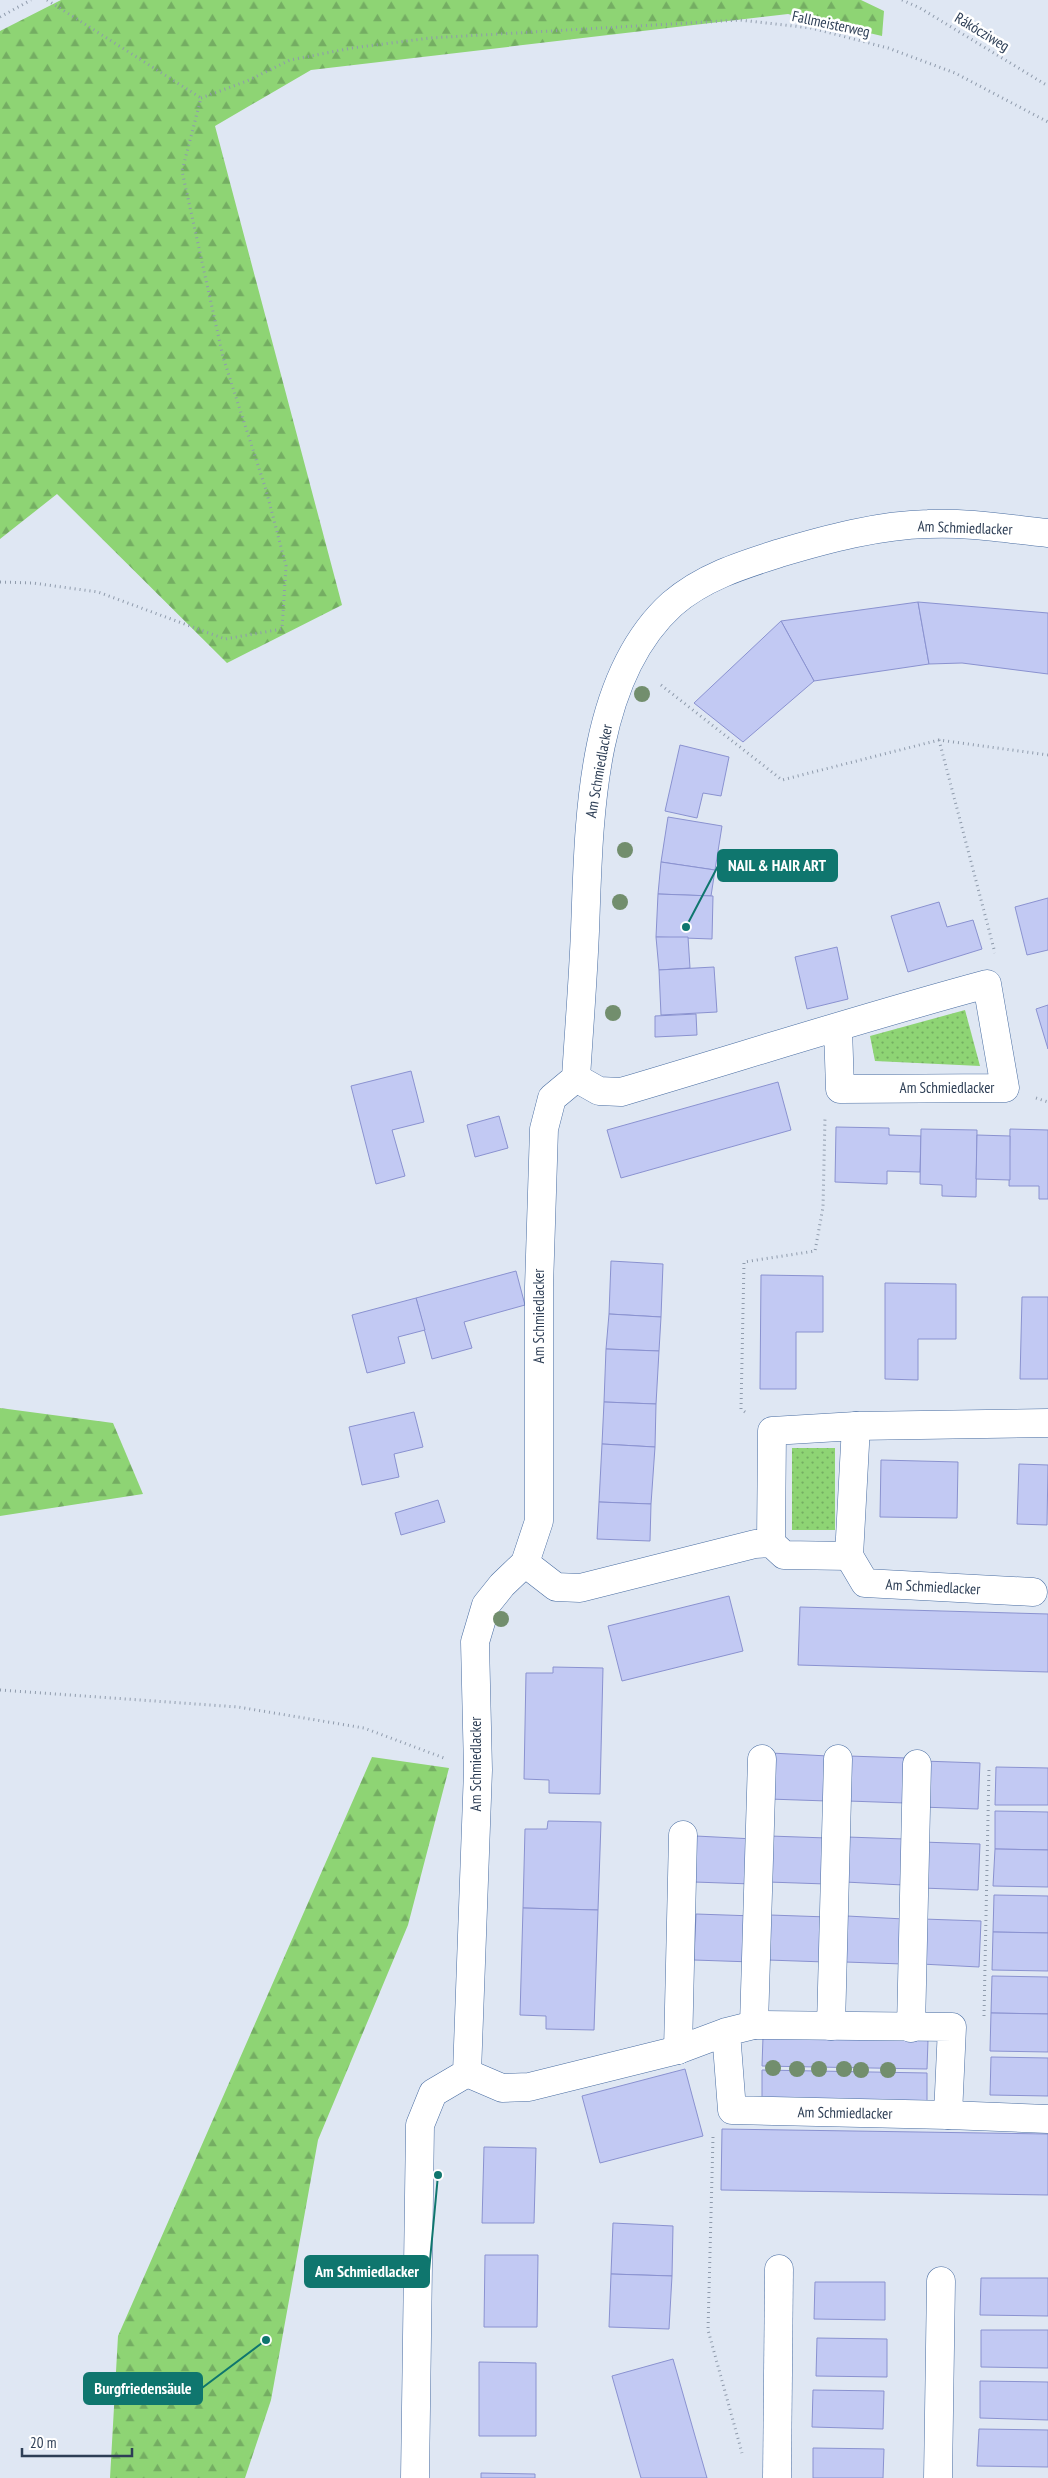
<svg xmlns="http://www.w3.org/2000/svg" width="1048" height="2478" font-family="'PT Sans Narrow',sans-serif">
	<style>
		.grass { fill: url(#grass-dots) }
		.forest { fill: url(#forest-firs) }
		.building { fill: #c2c9f3; stroke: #8a92d0 }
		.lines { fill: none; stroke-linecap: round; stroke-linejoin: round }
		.minor-casing { stroke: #496da2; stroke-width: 29 }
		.path { stroke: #8f9bac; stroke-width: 3; stroke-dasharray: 1 4; stroke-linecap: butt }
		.minor { stroke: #fff; stroke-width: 28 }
		.tree { fill: #728e6d }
		.labels { text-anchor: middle; stroke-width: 5; stroke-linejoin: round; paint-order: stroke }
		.street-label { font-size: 15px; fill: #2d3e55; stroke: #fff }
		.leader { fill: none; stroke: #0f766e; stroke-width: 2 }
		.callout-dot { fill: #0f766e; stroke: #fff; stroke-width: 2 }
		.callout { fill: #0f766e; stroke: #0f766e; stroke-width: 2 }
		.callout-label { font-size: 16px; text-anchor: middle; font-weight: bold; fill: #fff }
	</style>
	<defs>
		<pattern id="grass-dots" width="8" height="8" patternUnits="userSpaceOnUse" patternTransform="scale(1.25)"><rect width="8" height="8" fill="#8ed474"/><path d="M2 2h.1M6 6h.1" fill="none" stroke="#74ad62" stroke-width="1.8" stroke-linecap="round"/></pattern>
		<pattern id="forest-firs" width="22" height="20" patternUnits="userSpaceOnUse" patternTransform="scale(1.25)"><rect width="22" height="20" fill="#8ed474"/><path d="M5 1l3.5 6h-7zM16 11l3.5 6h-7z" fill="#74ad62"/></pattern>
	</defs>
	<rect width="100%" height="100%" fill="#dfe7f3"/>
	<g class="grass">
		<path d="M965,1010L980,1066L875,1061L870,1036Z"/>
		<rect x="792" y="1448" width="43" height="82"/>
	</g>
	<g class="forest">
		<path d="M61,0H861L884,11L882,36L788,14L311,70L215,126L342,605L227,663L57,494L0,539V31Z"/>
		<path d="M0,1408L113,1423L143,1494L0,1516Z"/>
		<path d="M372,1757L449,1768L408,1925L318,2140L271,2400L245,2478H110L118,2336Z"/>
	</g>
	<g class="building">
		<path d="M918,602L929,664L814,681L781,621Z"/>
		<path d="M918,602L1048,613V674L962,663L929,664Z"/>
		<path d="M781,621L814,681L743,742L694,703Z"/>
		<path d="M680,745L729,757L721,796L703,793L697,818L665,811Z"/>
		<path d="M668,817L722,826L715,870L661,862Z"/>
		<path d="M661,862L715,870L711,896L658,894Z"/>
		<path d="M658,894L713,896L712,939L656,937Z"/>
		<path d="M1048,898V950L1027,955L1015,907Z"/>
		<path d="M939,902L947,927L973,920L982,949L908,972L891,916Z"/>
		<path d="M656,937H688L690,968L659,970Z"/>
		<path d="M837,947L848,999L807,1009L795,957Z"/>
		<path d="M714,967L717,1012L661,1015L659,970Z"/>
		<path d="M1048,1005V1049L1036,1009Z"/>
		<path d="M696,1014L697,1035L655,1037V1016Z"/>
		<path d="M411,1071L424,1122L392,1130L405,1176L376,1184L351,1086Z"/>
		<path d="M778,1082L791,1130L621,1178L607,1130Z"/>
		<path d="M499,1116L508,1148L475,1157L467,1125Z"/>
		<path d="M836,1127L889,1128V1135L921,1136L920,1172L887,1171V1184L835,1182Z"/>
		<path d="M921,1129L977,1130L976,1197L942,1196V1185L920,1184Z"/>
		<path d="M1010,1129L1048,1130V1199H1039V1186H1009Z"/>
		<path d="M977,1135L1010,1136V1180L976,1179Z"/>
		<path d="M611,1261L663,1264L661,1317L609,1314Z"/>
		<path d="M516,1271L525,1305L464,1322L472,1348L432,1359L416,1298Z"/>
		<path d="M761,1275L823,1276V1332H796V1389H760Z"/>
		<path d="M885,1283L956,1284V1339H918V1380L885,1379Z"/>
		<path d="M1022,1297H1048V1379H1020Z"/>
		<path d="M416,1298L425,1330L398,1337L405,1363L367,1373L352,1315Z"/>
		<path d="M609,1314L661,1317L659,1351L606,1349Z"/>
		<path d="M606,1349L659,1351L656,1404L604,1402Z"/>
		<path d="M604,1402L656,1404L655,1447L602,1444Z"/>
		<path d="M414,1412L423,1447L394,1454L399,1477L362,1485L349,1427Z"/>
		<path d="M602,1444L655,1447L651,1504L599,1502Z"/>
		<path d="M881,1460L958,1462L957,1518L880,1517Z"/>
		<path d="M1019,1464L1048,1465L1047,1525L1017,1524Z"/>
		<path d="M438,1500L445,1522L401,1535L395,1513Z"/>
		<path d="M599,1502L651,1504L650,1541L597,1539Z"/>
		<path d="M729,1596L743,1651L622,1681L608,1626Z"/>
		<path d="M800,1607L1048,1614V1672L798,1665Z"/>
		<path d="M553,1667L603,1668L600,1794L549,1793V1780L524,1779L526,1673H553Z"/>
		<path d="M771,1753L828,1756L827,1801L769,1799Z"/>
		<path d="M849,1756L907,1758L905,1803L848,1801Z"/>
		<path d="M923,1761L980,1763L978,1809L921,1807Z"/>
		<path d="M996,1767L1048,1768V1805H995Z"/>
		<path d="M995,1811L1048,1812V1850L995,1849Z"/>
		<path d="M548,1821L601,1822L598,1910L523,1908L525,1829H547Z"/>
		<path d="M696,1836L754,1839L752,1884L694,1882Z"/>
		<path d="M770,1836L827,1838L826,1884L768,1882Z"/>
		<path d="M847,1837L905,1839L903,1885L845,1882Z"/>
		<path d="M922,1842L980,1844L978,1890L921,1888Z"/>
		<path d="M995,1849L1048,1850V1887L993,1886Z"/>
		<path d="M994,1895L1048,1896V1933L993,1932Z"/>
		<path d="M523,1908L598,1910L594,2030L546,2029V2016L520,2015Z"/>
		<path d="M696,1914L754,1916L752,1962L694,1960Z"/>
		<path d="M770,1915L828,1917L825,1962L768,1960Z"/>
		<path d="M847,1916L904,1919L903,1964L845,1962Z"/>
		<path d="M923,1919L981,1921L979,1967L921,1964Z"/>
		<path d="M993,1932L1048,1933V1971L992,1970Z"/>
		<path d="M992,1976L1048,1977V2014L991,2013Z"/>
		<path d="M991,2013L1048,2014V2052L990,2051Z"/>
		<path d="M763,2037L928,2040L927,2069L762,2066Z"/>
		<path d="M991,2057L1048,2058V2096L990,2095Z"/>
		<path d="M685,2069L703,2136L600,2163L582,2096Z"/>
		<path d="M762,2070L927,2073V2102L762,2099Z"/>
		<path d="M722,2129L1048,2134V2195L721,2190Z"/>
		<path d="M484,2147L536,2148L534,2223H482Z"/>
		<path d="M613,2223L673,2226L672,2276L611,2274Z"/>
		<path d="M485,2255H538L537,2327H484Z"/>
		<path d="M611,2274L672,2276L669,2329L609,2327Z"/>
		<path d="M981,2278H1048V2316L980,2315Z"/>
		<path d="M815,2282H885V2320L814,2319Z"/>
		<path d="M981,2330H1048V2368L981,2367Z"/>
		<path d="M817,2338L887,2339V2377L816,2376Z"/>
		<path d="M673,2359L707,2478H641L612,2376Z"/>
		<path d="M479,2362L536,2363V2436H479Z"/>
		<path d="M980,2381L1048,2382V2420L980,2418Z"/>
		<path d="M813,2390L884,2391L883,2429L812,2427Z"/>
		<path d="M979,2429L1048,2430V2467L977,2466Z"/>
		<path d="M813,2448L884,2449L883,2478H813Z"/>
		<path d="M481,2473L535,2474V2478H481Z"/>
	</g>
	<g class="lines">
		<defs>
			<g id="minor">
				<path d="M576,1078L599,1091L621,1092C743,1056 864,1017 987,984L1005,1088L840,1089L838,1028"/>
				<path d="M856,1426L1048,1423"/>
				<path d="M849,1556L865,1583L1033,1592"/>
				<path d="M525,1563L556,1587L580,1588L755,1544L771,1543L784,1555L849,1556L856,1426L772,1431L771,1543"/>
				<path d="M754,2025L762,1759"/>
				<path d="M831,2026L838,1759"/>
				<path d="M911,2028L917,1764"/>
				<path d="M678,2050L683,1835"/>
				<path d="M467,2073L502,2088L529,2087L678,2050L726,2032L754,2025L952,2027L948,2115L732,2110L726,2032"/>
				<path d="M948,2115L1048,2119"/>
				<path d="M415,2478L420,2125L433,2093L467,2073L478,1770L475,1642L486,1605L502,1585L525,1563L539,1521V1287L544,1129L552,1098L576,1078C579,1029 583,980 585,931C589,828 588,680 672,604C703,577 742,565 780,553C827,539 879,525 928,524C967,522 1009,529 1048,533"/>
				<path d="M777,2478L779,2269"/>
				<path d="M938,2478L941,2281"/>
			</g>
		</defs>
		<use href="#minor" class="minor-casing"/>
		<g class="path">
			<path d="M47,0L201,98"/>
			<path d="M902,0L920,8L1048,86"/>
			<path d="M0,17L31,0"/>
			<path d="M201,98L247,81L290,60L352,48L430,38L740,20L811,28L888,48L955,73L1048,122"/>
			<path d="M0,582L33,583L98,592L225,639L282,629L286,566L266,490L223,357L182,171L201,98"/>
			<path d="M661,685L782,780L939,740L1048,755"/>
			<path d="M939,740L995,953"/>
			<path d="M1036,1098L1048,1102"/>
			<path d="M745,1412L741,1409L744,1262L815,1251L823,1207L825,1117"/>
			<path d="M0,1690L238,1707L364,1728L444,1758"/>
			<path d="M984,2016L989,1767"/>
			<path d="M713,2137L708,2330L742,2453"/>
		</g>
		<use href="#minor" class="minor"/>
	</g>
	<g class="tree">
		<circle cx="642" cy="694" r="8"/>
		<circle cx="625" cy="850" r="8"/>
		<circle cx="620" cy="902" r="8"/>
		<circle cx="613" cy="1013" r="8"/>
		<circle cx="501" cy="1619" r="8"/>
		<circle cx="773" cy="2068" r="8"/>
		<circle cx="797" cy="2069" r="8"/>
		<circle cx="819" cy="2069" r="8"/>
		<circle cx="844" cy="2069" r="8"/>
		<circle cx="861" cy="2070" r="8"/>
		<circle cx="888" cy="2070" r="8"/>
	</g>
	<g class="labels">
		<g class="street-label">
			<text transform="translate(831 24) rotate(12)" y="5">Fallmeisterweg</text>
			<text transform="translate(982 32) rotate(31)" y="5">Rákócziweg</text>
			<text transform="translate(965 528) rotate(2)" y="5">Am Schmiedlacker</text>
			<text transform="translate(599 771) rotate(-80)" y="5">Am Schmiedlacker</text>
			<text x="947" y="1093">Am Schmiedlacker</text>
			<text transform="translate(539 1316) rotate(-90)" y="5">Am Schmiedlacker</text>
			<text transform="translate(933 1587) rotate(3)" y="5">Am Schmiedlacker</text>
			<text transform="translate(476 1764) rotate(-90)" y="5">Am Schmiedlacker</text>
			<text transform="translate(845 2113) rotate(1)" y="5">Am Schmiedlacker</text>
		</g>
	</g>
	<path class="leader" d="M686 927L718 866M438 2175L429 2271M266 2340L202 2388"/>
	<g class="callout-dot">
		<circle cx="686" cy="927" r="5"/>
		<circle cx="438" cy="2175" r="5"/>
		<circle cx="266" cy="2340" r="5"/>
	</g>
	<g class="callout">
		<rect x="718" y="850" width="119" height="31" rx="5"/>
		<rect x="305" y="2256" width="124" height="31" rx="5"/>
		<rect x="84" y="2373" width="118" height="31" rx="5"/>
	</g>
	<g class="callout-label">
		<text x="777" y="871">NAIL &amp; HAIR ART</text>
		<text x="367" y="2277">Am Schmiedlacker</text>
		<text x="143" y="2394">Burgfriedensäule</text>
	</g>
	<path d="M22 2448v8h110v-8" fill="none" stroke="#2d3e55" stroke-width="2.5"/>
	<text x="30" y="2448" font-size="15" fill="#2d3e55" stroke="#ffffff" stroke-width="4" paint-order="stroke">20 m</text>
</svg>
